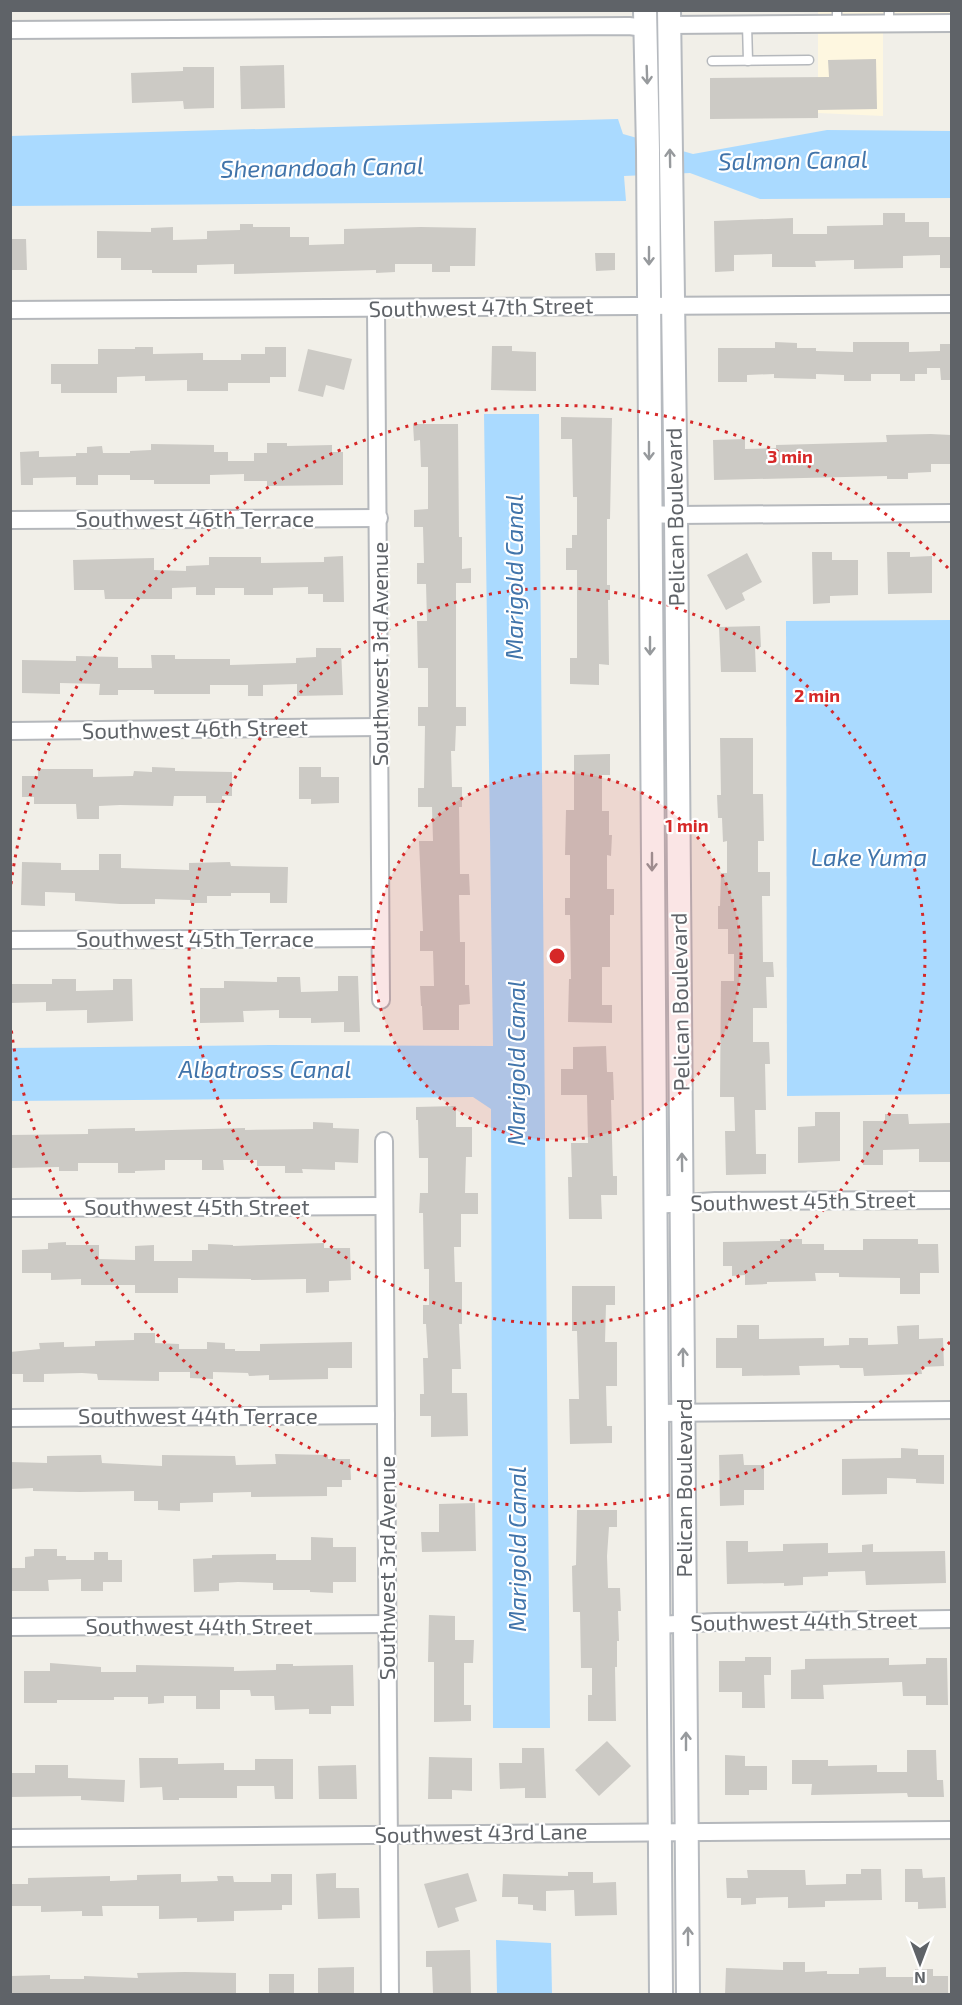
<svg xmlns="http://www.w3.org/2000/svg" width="962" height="2005" font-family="'Exo 2',sans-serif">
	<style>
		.commercial { fill: #fef7e0 }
		.water { fill: #aadaff }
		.building { fill: #cccac5 }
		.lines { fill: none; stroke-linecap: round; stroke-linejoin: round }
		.lane-casing { stroke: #b5b8bc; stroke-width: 11 }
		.street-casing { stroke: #b5b8bc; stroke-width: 20 }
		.secondary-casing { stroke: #b6babf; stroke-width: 26 }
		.lane { stroke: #fff; stroke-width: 8 }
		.street { stroke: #fff; stroke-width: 16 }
		.secondary { stroke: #fff; stroke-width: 22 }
		.oneway { stroke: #979a9d }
		.ring { fill: none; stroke: #d62828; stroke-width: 3; stroke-dasharray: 3 6 }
		.labels { text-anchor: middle; stroke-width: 4.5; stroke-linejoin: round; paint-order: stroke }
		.street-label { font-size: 22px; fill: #5f6368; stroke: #fff }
		.water-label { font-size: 24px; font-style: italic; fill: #4174aa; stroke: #fff }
		.centre { fill: #d62828; stroke: #fff; stroke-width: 3 }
		.ring-label { font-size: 18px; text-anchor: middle; font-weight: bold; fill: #d62828; stroke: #fff; stroke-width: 4.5; stroke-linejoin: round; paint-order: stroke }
	</style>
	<rect width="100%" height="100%" fill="#f1efe8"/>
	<path class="commercial" d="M818,11H951V15L883,18V116L818,113Z"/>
	<g class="water">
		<path d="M618,119L623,134L693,154L827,130L951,131V198L760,199L690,173L624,176L626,201L11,206L10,136Z"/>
		<path d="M484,414H539L550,1728H493L491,1109L473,1097L11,1101V1048L269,1045L493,1046Z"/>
		<path d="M951,620V1094L787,1096L786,621Z"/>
		<path d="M496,1940L551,1943L552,1994H497Z"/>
	</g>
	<g class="building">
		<path d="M876,59L877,109L818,110V118L710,119V78L829,77L828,60Z"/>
		<path d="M284,65L285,108L241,109L240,66Z"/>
		<path d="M183,67H214V108L184,109L183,101L132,103L131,73L183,71Z"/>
		<path d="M883,213H905V222H929V237H951V268H940V255L903,256V268L854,269V260L815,261L816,267H772V254L734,255V271L715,272L714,221L793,218V234H827V226L883,225Z"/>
		<path d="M240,224H253V227H290V237H309V245L344,244V229L421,227L476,228L475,266H450V272H432V264H395V272L376,273V270L234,274V264L197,265V273H152V270H121V258H97V231L151,232V228L173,227V240L207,239V231L240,230Z"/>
		<path d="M10,239H26L27,270H10Z"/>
		<path d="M595,253H615V270L596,271Z"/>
		<path d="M775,342L797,343V348H816V351L853,352V342H909V352L940,351V344H951V380H941L940,368H927V374H915V381H900V374H871V381H844V375L816,374V379L774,378V374L747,375V382H718V348H775Z"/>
		<path d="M492,346H512V351L536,352V391L491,390Z"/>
		<path d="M135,347H153V354L203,353V360H241V354H265V347H286V377H270V383H228V391H187V380L145,381V376L117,377V393H61V384H51V364H98V349H135Z"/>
		<path d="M308,349L352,359L344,390L326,385L323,397L298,391Z"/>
		<path d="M561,417L612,418L610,519H607V585H610V600H608L609,665L599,664V685L570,684V658H577V570H566V548H572V535H577V497H573L572,439H561Z"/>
		<path d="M413,424H458L459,537H462V569L471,568V583H456V707H466V726H456L455,751H451L452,787H462V807H459L460,874H469L470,895H459L460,942H465V985H469L470,1004L459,1005V1030H423L422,1006H421L420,986H434L433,951H420V931H423L419,841H433L432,807H418V788H424L425,726H418V707H428V668H418L417,621H427L426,584H417V563H424L423,527H414V510L428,509V467H421L420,440L414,441Z"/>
		<path d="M931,434L951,435V464H931V472L908,473V479H887V476L714,480L713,440L745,439V449L776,448V445L887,442L886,435Z"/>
		<path d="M267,443H287V446L332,445V452H343V485L267,486V481H244V474L210,475V484H154V480H130V475H98V485H76V477L33,478V485H21L20,452L39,451V457L76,456V453H87V447L102,446L103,453H130V451L151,450V444L214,445V452H228V461H254V453H267Z"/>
		<path d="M812,552H832V560H858V595L830,596V603L813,604Z"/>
		<path d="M887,552H910V557L932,556V593L888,594Z"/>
		<path d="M747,553L762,582L742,593L745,600L726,610L707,575Z"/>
		<path d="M343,556L344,602H323V594H308V587L273,588V595H244V588H215V595H196V587L172,588V599H105L104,590H74L73,560L154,558V570L186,571V566L209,565V557H261V563L324,562V557Z"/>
		<path d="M760,626L761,647H755L756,672H721L719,627Z"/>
		<path d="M316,648H341L343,695L297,696V684L263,685V696H248V685H210V694H154V690H118V695H99L100,684L60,683V694L22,693V660L76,661V656L118,657V668H152L151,655H175V659H230V665L296,663V658L316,657Z"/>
		<path d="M720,738H753V794H763L764,841H758V872H770V896H762L763,962H773L774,977H766L767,1008H753V1042H769L770,1064H765L766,1110H755L756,1154H766V1174L726,1175L725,1131H735L734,1097H720L721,981H734V954H728V929H718V906H720L721,873H727V841L723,842L722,818H718L717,795H721Z"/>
		<path d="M610,754V775H602V811H609V835H612L611,856L607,855V889H614V915H610V967H602V1005H612V1023L568,1022L569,979H571L570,915H565V898H570V855H565L566,810H574V755Z"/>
		<path d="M152,767L175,768V771L232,772V796H222V803H206V796H174L173,806L120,805L99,806V819H77L76,804H34V797H22V776H38V769H93V777L133,776L134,771L152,772Z"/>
		<path d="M299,767H321V777H339V803L311,804V799H299Z"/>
		<path d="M99,854H121V868L189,870V863L230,862L231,866L288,867L287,903H270V893H231V896H207V903H190V900L155,899V904H120L75,901V893L45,892V906L21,905L22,862L61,863V870H99Z"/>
		<path d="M338,976H358L360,1032H344V1022L311,1023V1018H279V1010L243,1011L244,1022L200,1023V988H224V981L277,982V977H300L301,992L338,991Z"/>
		<path d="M52,979H76V991L113,990V979H132L133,1021L87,1023V1010L46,1011V1002L10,1003V984H52Z"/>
		<path d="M606,1046L607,1072H613L614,1100H611L613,1176H617V1195H601L602,1219H569L568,1177H572L571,1143H588L587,1095H561V1069H573V1047Z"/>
		<path d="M456,1106V1127H472V1157H466L465,1193H478V1214H461V1247H454L455,1282H462V1324H459L461,1369H452V1393H467L468,1436L431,1437V1416H420V1394H424L423,1358H428L426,1324H423V1305H429V1269H424L423,1213H419L420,1193H428V1158H419L418,1120H416V1107Z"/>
		<path d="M815,1112H840V1161L798,1163V1127L815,1126Z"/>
		<path d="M885,1114H908L909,1124L951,1123V1162H919V1149L883,1150V1165H863V1121H885Z"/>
		<path d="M313,1122L333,1123V1128L359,1129L358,1163L335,1162V1170L302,1169L303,1173H285V1166H257V1160H223L224,1170H202V1160H165V1170L135,1171V1173H118V1163H78V1171H59V1167L10,1168V1135L88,1134V1129L135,1128V1131L245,1128V1130L313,1129Z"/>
		<path d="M780,1239H802V1244H824V1250H863V1239H918V1244H938L939,1273H920V1294H900V1278L839,1277V1273H815L816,1281L767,1282V1284L745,1285V1275L732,1276V1266H723V1242L780,1241Z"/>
		<path d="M66,1242V1245H99V1259L135,1260V1246L154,1245V1261H192V1250H208V1244L233,1245V1246L324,1243V1248H350L351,1280L329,1281V1292L306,1293V1279L251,1280V1279L178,1278V1293H135V1285H81V1279L51,1280V1273H22V1250L48,1249V1243Z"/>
		<path d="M572,1286H615V1305H606L605,1342H617V1386H606L607,1426H612V1443L570,1444L569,1399H579L577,1331H572Z"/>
		<path d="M737,1325H759V1339L824,1338V1346L849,1345V1338H868V1345L898,1344L897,1326L919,1325V1339L943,1338L944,1366L921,1367L922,1374L864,1376L863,1368H840L839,1365L799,1366L800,1375L742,1376V1368H716V1338H737Z"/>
		<path d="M134,1333H155V1343L179,1344V1349H207V1342L225,1343V1349H235V1351H260V1344L352,1342V1368H328V1379L269,1380V1375L249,1376L248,1373L213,1372V1379L190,1378V1372H159V1381L98,1380L97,1374L82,1373L44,1374V1382H23V1374H10V1352L40,1349L39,1343L64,1342V1347L95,1346V1341L134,1340Z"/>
		<path d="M901,1448L918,1449V1455H944V1484L916,1483V1479L887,1478V1494L842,1495V1459L901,1458Z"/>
		<path d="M275,1454L328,1455V1459H350L351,1480H342V1487H327V1496L251,1497V1492L213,1493V1502L180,1503V1511L158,1510V1501H134V1491L80,1492L33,1491V1488L10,1489V1462L47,1463V1456L101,1455L102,1463L162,1466V1455L235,1456L236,1465L276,1464Z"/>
		<path d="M743,1454L744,1465H764V1490H744V1505L720,1506L719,1455Z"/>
		<path d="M475,1503L476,1551L422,1552L421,1532H439V1504Z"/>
		<path d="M577,1510H617V1527H609L607,1556L608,1588H620L621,1611H618L619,1641H617V1667H615L616,1721H588V1695H592V1668H581L580,1612H573L572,1566L576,1565Z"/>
		<path d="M311,1537L333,1538V1547H356V1582H333V1593L310,1592V1590H273V1583L238,1582L219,1583V1591L194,1592L193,1559L212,1558V1555L276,1554V1560H311Z"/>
		<path d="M726,1541H748V1552L783,1551V1544L828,1543V1553L862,1552V1545L873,1544V1552L945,1551L946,1583L866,1585L865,1571L828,1572V1576L803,1577V1585L784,1586V1583L727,1584Z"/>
		<path d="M34,1549H57V1556H66V1560H94V1552H108V1560H122V1582H103V1591H81V1579L48,1580L49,1591H10V1568H25V1557L34,1556Z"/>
		<path d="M429,1615L455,1616V1640H474L473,1663H464V1705H471V1721L434,1722V1662H428Z"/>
		<path d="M745,1657H771V1675H764L765,1708H742V1692H719V1661H745Z"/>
		<path d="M889,1658V1665L926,1664V1658H947L948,1705H926V1696H903L902,1682L823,1685L824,1699H791V1670L805,1669V1659Z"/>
		<path d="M50,1663L101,1667V1672H136V1665L234,1667V1671L276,1670V1664H293V1666L353,1665L354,1706H331V1714H309V1709L275,1710L274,1696H251L250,1690H220V1709H196V1696H164V1703L148,1704V1697H114V1700H57V1703H24V1671H50Z"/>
		<path d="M607,1741L631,1766L599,1796L575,1770Z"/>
		<path d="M522,1748H544L546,1798H525V1788L500,1789L499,1763H522Z"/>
		<path d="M907,1750H936L937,1780H943L944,1797H908L907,1793L811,1795L812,1784H792V1760H828V1766L877,1765V1772H907Z"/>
		<path d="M725,1755L745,1756V1766H767V1790H749V1795H725Z"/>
		<path d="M429,1757L472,1758V1791L452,1790V1799H428Z"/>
		<path d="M139,1758H178V1764L224,1763V1770H255V1759H293V1799H275L274,1786H237V1798H179V1800H163L162,1787L140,1788Z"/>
		<path d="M35,1765H68V1778L125,1780L124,1802L81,1800V1796L10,1797V1773H35Z"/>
		<path d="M356,1765L357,1799H319L318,1766Z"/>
		<path d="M861,1869H881L882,1900L825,1901V1907L788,1908V1897L756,1898V1904L741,1905V1898H727L726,1878H748L747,1870H805L806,1885L846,1884V1874H861Z"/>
		<path d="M905,1869H922L923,1878L945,1877L946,1908L918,1909V1902H905Z"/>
		<path d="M568,1872H593V1883L616,1882L617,1915L575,1916L574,1890L546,1891V1911L533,1910V1905L518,1904V1897H502L503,1874L568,1876Z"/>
		<path d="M336,1873V1888H359L360,1918L318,1919L316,1874Z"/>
		<path d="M468,1873L477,1901L455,1908L459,1921L438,1928L424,1884Z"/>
		<path d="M181,1874V1882L218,1881L217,1876H233L234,1882H271V1874H292V1905H282V1910L234,1911V1921L197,1922V1918L159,1919V1906H102L103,1916H82V1911L41,1912V1906H10V1884H28V1878L110,1876V1881L137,1880V1875Z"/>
		<path d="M470,1950L471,1993H433L432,1967H426V1951Z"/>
		<path d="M783,1962H805V1972L827,1971V1974H859V1968L886,1967V1977H915V1969H933V1976H948V1995H725L726,1968L783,1970Z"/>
		<path d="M354,1967V1995H318V1968Z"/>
		<path d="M185,1972L236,1973V1995H10V1976L50,1975V1979H84V1976L138,1978L137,1973Z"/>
		<rect x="269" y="1974" width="25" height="21"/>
	</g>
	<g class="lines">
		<defs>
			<g id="lane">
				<path d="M837,10V24"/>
				<path d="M747,24L748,61"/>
				<path d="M889,24V10"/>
				<path d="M712,61L809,60"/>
			</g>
			<g id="street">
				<path d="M669,25L952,23"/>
				<path d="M10,30L629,26L645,28"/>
				<path d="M376,309L381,1000"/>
				<path d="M10,310L952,304"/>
				<path d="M649,514L676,515L952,513"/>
				<path d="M10,520L379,518"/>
				<path d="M10,731L380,727"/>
				<path d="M10,940L379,938"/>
				<path d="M384,1141L390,1994"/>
				<path d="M654,1205L715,1201L952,1200"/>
				<path d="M10,1208L384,1206"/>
				<path d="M656,1413L952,1410"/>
				<path d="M10,1418L386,1415"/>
				<path d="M657,1625L715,1622L952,1619"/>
				<path d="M10,1627L388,1624"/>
				<path d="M10,1838L952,1830"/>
			</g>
			<g id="secondary">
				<path d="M645,10L648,150L661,1994"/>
				<path d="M669,10L676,515L688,1994"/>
			</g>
		</defs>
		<use href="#lane" class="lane-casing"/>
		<use href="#street" class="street-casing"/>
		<use href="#secondary" class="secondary-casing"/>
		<use href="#lane" class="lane"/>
		<use href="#street" class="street"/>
		<use href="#secondary" class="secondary"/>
	</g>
	<defs><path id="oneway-shaft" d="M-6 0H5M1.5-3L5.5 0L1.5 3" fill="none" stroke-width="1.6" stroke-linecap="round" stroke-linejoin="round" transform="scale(1.5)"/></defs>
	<g class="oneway">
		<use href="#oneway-shaft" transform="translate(647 75) rotate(88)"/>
		<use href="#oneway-shaft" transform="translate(670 158) rotate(-91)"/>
		<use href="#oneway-shaft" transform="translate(649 256) rotate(90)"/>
		<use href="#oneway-shaft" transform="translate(649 451) rotate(90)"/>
		<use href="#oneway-shaft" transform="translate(650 646) rotate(90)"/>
		<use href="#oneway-shaft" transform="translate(652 862) rotate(90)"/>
		<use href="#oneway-shaft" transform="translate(682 1162) rotate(-91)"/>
		<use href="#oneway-shaft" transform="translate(683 1357) rotate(-90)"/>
		<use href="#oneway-shaft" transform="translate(686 1741) rotate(-90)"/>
		<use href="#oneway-shaft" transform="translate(688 1936) rotate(-90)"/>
	</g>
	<circle cx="557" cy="956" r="184" fill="#d62828" fill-opacity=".12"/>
	<g class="ring">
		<circle cx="557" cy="956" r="184"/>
		<circle cx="557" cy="956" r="368"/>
		<path d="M950 1342A551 551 0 0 1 11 1028M11 884A551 551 0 0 1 950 570"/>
	</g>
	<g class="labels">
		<g class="street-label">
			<text transform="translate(481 307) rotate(-1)" y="8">Southwest 47th Street</text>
			<text transform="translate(675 517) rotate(-91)" y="8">Pelican Boulevard</text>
			<text x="195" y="527">Southwest 46th Terrace</text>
			<text transform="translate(380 654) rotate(-90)" y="8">Southwest 3rd Avenue</text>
			<text transform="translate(195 729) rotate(-1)" y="8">Southwest 46th Street</text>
			<text x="195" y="947">Southwest 45th Terrace</text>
			<text transform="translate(680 1002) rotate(-91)" y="8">Pelican Boulevard</text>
			<text transform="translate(803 1201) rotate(-1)" y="8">Southwest 45th Street</text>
			<text x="197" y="1215">Southwest 45th Street</text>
			<text x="198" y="1424">Southwest 44th Terrace</text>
			<text transform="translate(684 1488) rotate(-90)" y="8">Pelican Boulevard</text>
			<text transform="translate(387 1568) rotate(-90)" y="8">Southwest 3rd Avenue</text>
			<text transform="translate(804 1621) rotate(-1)" y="8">Southwest 44th Street</text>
			<text x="199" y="1634">Southwest 44th Street</text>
			<text transform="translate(481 1833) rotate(-1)" y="8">Southwest 43rd Lane</text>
		</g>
		<g class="water-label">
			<text transform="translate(793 161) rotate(-1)" y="8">Salmon Canal</text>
			<text transform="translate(322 168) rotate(-1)" y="8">Shenandoah Canal</text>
			<text transform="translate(515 577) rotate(-90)" y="8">Marigold Canal</text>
			<text x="869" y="866">Lake Yuma</text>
			<text transform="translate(517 1063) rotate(-90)" y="8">Marigold Canal</text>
			<text x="265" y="1078">Albatross Canal</text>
			<text transform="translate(518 1549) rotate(-90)" y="8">Marigold Canal</text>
		</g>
	</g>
	<circle cx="557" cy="956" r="9" class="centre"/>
	<g class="ring-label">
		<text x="790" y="463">3 min</text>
		<text x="817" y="702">2 min</text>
		<text x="687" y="832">1 min</text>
	</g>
	<rect width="962" height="2005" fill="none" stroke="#5f6368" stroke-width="24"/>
	<g transform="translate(920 1963) rotate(180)" stroke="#ffffff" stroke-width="4.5" paint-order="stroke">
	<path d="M0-4.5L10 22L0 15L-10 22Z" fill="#5f6368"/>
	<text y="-9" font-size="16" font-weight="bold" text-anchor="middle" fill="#5f6368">N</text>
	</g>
</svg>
